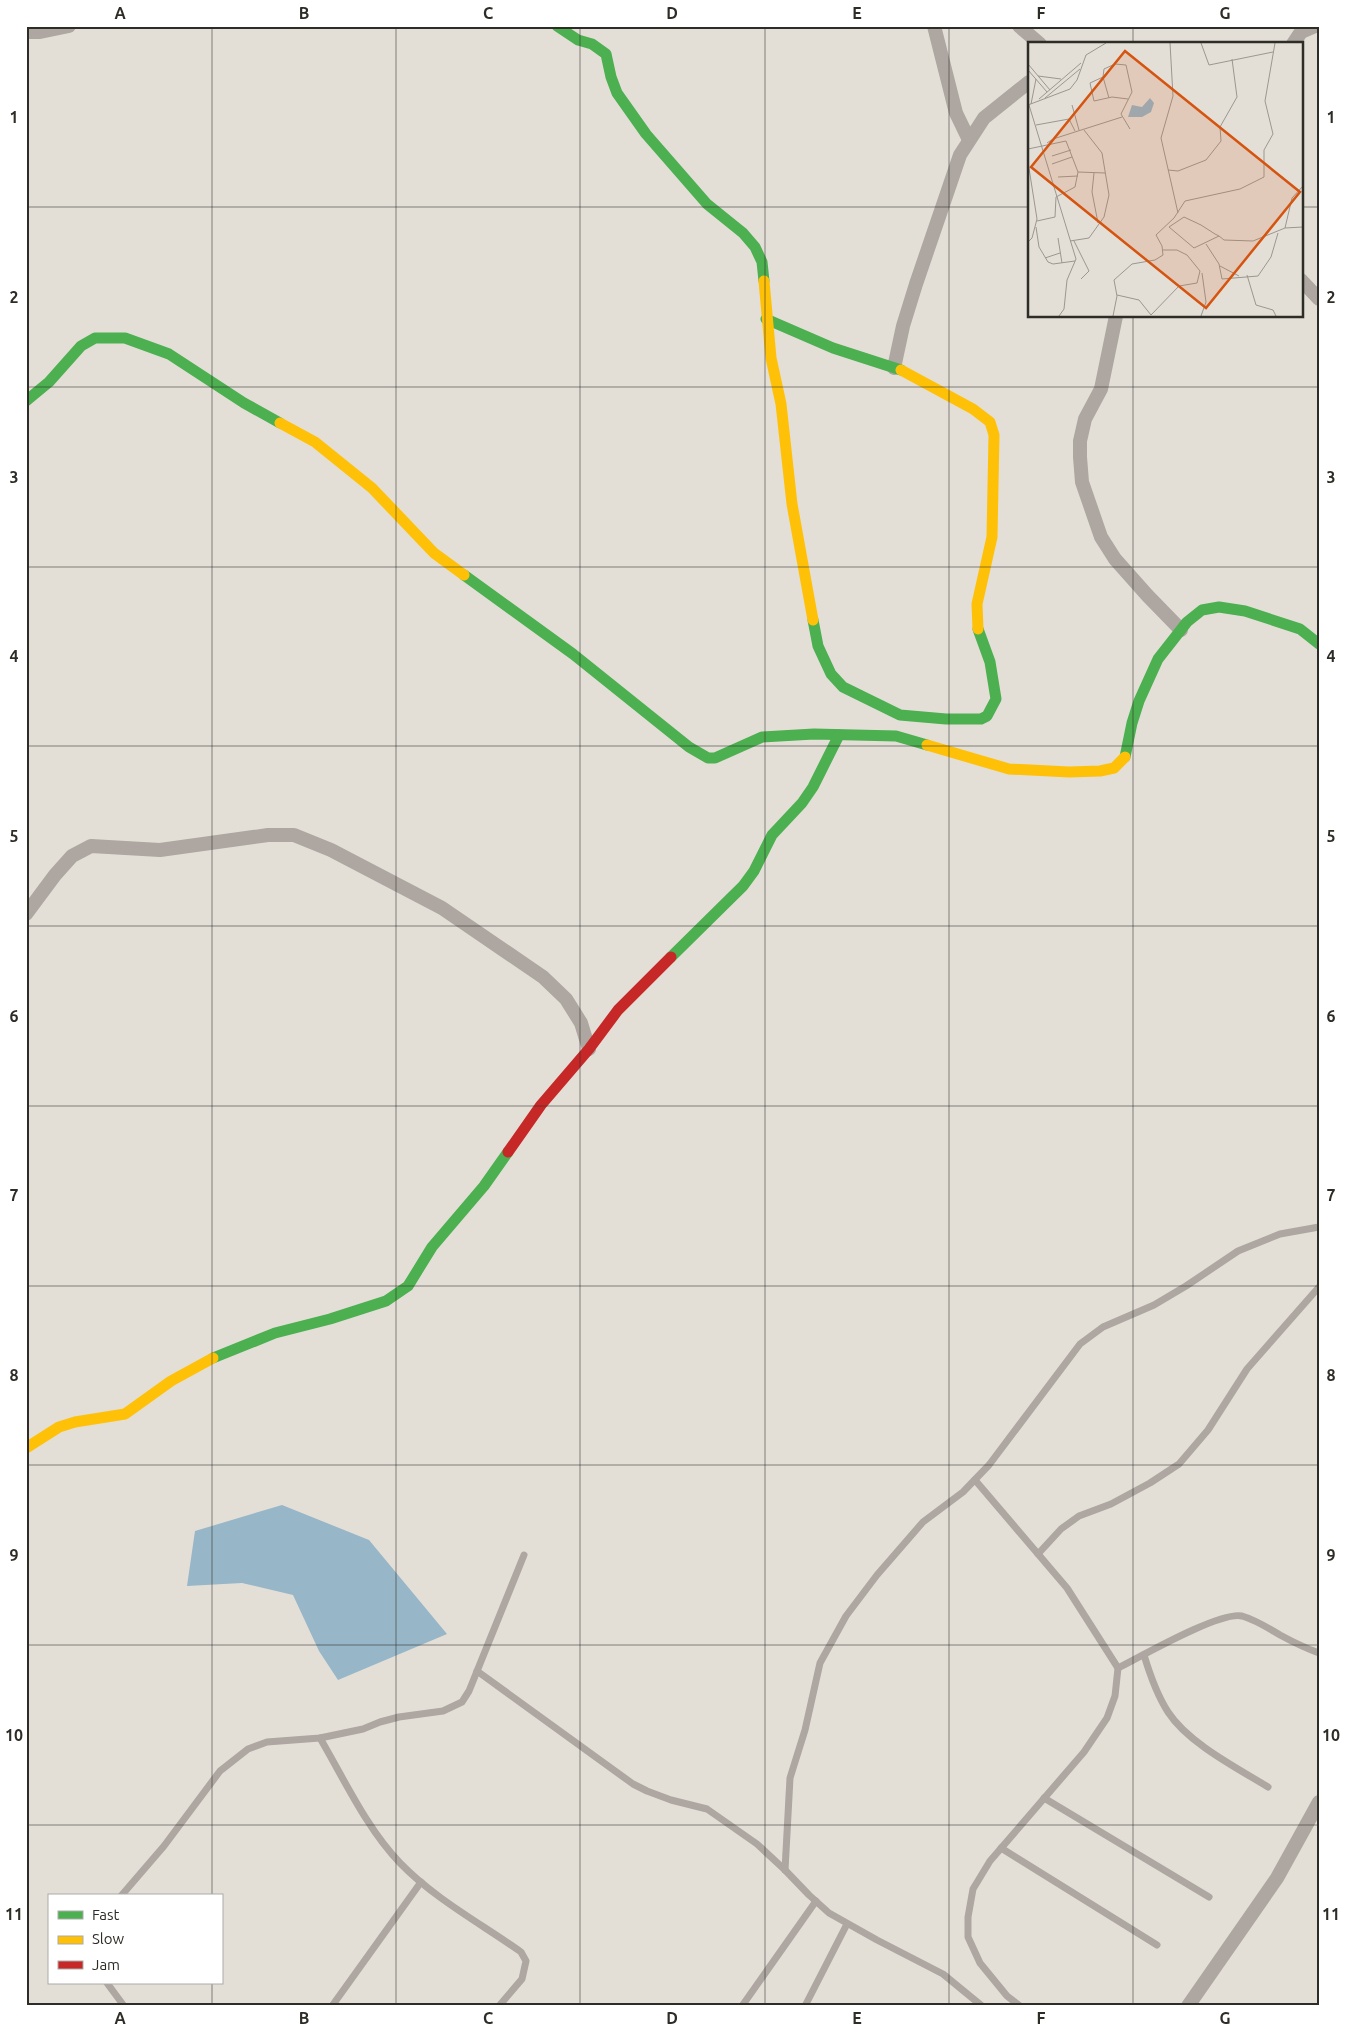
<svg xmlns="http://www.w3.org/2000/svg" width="1345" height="2032" font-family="Ubuntu,sans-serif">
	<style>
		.water { fill: #97b6c8 }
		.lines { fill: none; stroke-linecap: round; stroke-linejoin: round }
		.lane { stroke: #ada6a1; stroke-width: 7 }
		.street { stroke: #ada6a1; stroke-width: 14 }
		.fast { stroke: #4caf50; stroke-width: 11 }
		.slow { stroke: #ffc107; stroke-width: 11 }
		.jam { stroke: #c62828; stroke-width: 11 }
		.grid { fill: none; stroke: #2e2c26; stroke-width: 1; stroke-opacity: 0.55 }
		.inset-road { fill: none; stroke: #9b9790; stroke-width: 1 }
		.view { fill: #d5540f; fill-opacity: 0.15; stroke: #d5540f; stroke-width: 2.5 }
		.inset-edge { fill: none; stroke: #2e2c26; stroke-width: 2.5 }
		.neatline { fill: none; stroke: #2e2c26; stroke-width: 2 }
		.grid-label { font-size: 16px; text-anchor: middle; font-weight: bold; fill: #2e2c26 }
	</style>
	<rect width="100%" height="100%" fill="#e3dfd7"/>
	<path class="water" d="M282,1505L369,1540L447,1634L338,1680L319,1651L293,1595L242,1583L187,1586L195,1531Z"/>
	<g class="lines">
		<g class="lane">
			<path d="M975,1480L1067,1588L1118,1668L1115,1696L1107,1718L1084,1752L990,1861L973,1889L968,1917V1937L980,1963L1007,1996L1020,2006"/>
			<path d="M1038,1554L1061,1529L1079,1516L1111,1504L1150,1483L1179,1464L1208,1430L1247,1369L1319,1287"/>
			<path d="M1144,1655C1150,1675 1157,1695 1168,1712C1188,1743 1237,1768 1268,1787"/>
			<path d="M1118,1668C1142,1656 1220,1611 1242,1616C1256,1620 1268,1628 1280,1635C1293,1642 1305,1648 1319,1653"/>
			<path d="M477,1671L633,1784L647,1791L671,1800L707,1809L757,1844L785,1870L809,1895L829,1913L877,1940L943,1974L982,2006"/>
			<path d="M320,1738C344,1779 367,1829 400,1863C435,1899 480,1923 521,1952L526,1961L522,1979L499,2006"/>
			<path d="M1044,1798L1209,1897"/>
			<path d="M1001,1848L1157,1945"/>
			<path d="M785,1870L790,1778L805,1730L820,1663L846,1616L877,1575L923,1522L963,1492L989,1465L1080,1344L1103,1327L1154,1305L1186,1286L1238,1251L1280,1234L1319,1227"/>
			<path d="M121,1896L164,1846L220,1771L248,1749L267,1742L320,1738L363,1729L380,1722L399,1717L443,1711L462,1702L469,1691L524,1555"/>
			<path d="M107,1983L124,2006"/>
			<path d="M332,2006L421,1882"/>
			<path d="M742,2006L816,1901"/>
			<path d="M805,2006L847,1924"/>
		</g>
		<g class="street">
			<path d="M934,26L956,113L969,140"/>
			<path d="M1019,26L1040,44"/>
			<path d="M26,32H40L69,26"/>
			<path d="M1293,44L1301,32L1315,26"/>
			<path d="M1301,280L1319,299"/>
			<path d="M1116,316L1101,389L1085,419L1080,441V457L1082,482L1101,537L1115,559L1147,595L1181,630"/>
			<path d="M894,368L903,326L916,284L960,155L984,118L1029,82"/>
			<path d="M26,914L55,875L72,856L91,846L160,850L268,835H294L331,850L442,908L543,977L566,999L581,1023L589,1049"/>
			<path d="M1188,2006L1277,1878L1319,1802"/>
		</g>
		<g class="fast">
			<path d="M557,26L578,40L592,44L606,54L611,77L617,93L646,134L707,204L743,233L755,247L762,262L764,281"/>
			<path d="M766,319L833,348L901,370"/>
			<path d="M26,401L49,382L81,346L95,338H125L169,354L244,403L280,423"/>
			<path d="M464,575L573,654L689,747L708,758H715L762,737L814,734L896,736L927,745"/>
			<path d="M813,620L818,646L831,674L843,687L900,715L946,719H981L987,716L996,699L990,662L978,629"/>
			<path d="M1125,757L1132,723L1139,701L1158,659L1187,622L1202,610L1219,607L1245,611L1300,629L1319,644"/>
			<path d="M671,957L743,886L754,871L772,835L802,803L813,787L839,735"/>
			<path d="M213,1358L275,1333L330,1319L386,1301L408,1286L432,1247L484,1186L508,1152"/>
		</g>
		<g class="slow">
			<path d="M764,281L771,358L781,404L792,504L813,620"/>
			<path d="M901,370L973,409L990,422L994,435L992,537L977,604L978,629"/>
			<path d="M280,423L315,442L372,488L434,553L464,575"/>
			<path d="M927,745L1009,769L1069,772L1100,771L1114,768L1125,757"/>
			<path d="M26,1448L59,1427L75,1422L125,1414L171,1381L213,1358"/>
		</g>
		<path class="jam" d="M508,1152L541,1105L589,1049L618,1010L671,957"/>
	</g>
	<path class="grid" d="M212,26V1896M396,26V2006M580,26V2006M765,26V2006M949,26V2006M1133,26V44M26,207H1029M1301,207H1319M1133,316V2006M26,387H1319M26,567H1319M26,746H1319M26,926H1319M26,1106H1319M26,1286H1319M26,1465H1319M26,1645H1319M26,1825H1319M212,1983V2006"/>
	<g transform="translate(1028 42)">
		<rect width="275" height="275" fill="#e3dfd7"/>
		<path d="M122,56L126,61L123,70L114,75H100L104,63L114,65Z" fill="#97b6c8"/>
		<path class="inset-road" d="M142,1L145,54L133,96L150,171M173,1L181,23L245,10M0,22L22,48M0,28L19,50M10,34L33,37M75,35L62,41L66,59L84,55L100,57M17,56L52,27M81,56L75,35L76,27L87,22L98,23L104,50L93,72L102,87M11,57L53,21M3,62L8,37M0,63L42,47L49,38L58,13L78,1M1,63L48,217L39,238L36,267L31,274M44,63L51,88M8,83L41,77L47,89M19,101L25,97L94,75M0,107L38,99L50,130L77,131M24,114L43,108M0,120L9,177L4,196L0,200M24,122L44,115M140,128L150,129L178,118L193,99L192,85L209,55L204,17M66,131L64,150L70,181M30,135L50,134M9,179L27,175L28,155L47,145L50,130M8,185L11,205L20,220L25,222L47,219M257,186L264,156L275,144M191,194L166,206L141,185L156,175L173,183L187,192L191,194L196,198L225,199L257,186L275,185M30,196L34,221M42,199L61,196L76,175L81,153L74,111L56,88M46,199L61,229L53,237M178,202L191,222L194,237L230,234L243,215L250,191M17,216L32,211M192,224L211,234M219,233L228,263L245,268L248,274M89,253L111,258L123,273L151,244L169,241L172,229L159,213L149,208H135M85,274L89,254L86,238L104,222L127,218L135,213L134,204L128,193L146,176L157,159L212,147L236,135V108L245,92L237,59L247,1M173,274L178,260L174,231"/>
		<path class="view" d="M97,9L272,150L178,266L3,125Z"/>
		<rect width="275" height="275" class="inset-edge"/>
	</g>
	<rect width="1345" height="2032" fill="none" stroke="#ffffff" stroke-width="55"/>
	<rect x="48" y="1894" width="175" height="90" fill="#ffffff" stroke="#ababa8"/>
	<rect x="58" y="1911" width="25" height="8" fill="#4caf50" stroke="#ababa8"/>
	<text x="92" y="1920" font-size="15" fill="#2e2c26">Fast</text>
	<rect x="58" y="1936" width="25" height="8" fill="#ffc107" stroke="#ababa8"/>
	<text x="92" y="1944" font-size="15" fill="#2e2c26">Slow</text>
	<rect x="58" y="1961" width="25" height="8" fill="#c62828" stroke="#ababa8"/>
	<text x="92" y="1970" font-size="15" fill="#2e2c26">Jam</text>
	<rect x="28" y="28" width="1290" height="1976" class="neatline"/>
	<g class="grid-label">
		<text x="120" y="19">A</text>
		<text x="304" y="19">B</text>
		<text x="488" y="19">C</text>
		<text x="672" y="19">D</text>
		<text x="857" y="19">E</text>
		<text x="1041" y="19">F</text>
		<text x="1225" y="19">G</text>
		<text x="14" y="123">1</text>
		<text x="1331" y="123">1</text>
		<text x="14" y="303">2</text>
		<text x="1331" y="303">2</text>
		<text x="14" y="483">3</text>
		<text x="1331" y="483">3</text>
		<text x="14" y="662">4</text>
		<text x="1331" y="662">4</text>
		<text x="14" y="842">5</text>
		<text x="1331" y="842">5</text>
		<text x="14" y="1022">6</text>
		<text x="1331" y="1022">6</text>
		<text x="14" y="1201">7</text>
		<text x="1331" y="1201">7</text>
		<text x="14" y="1381">8</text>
		<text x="1331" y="1381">8</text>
		<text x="14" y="1561">9</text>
		<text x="1331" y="1561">9</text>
		<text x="14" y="1741">10</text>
		<text x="1331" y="1741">10</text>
		<text x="14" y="1920">11</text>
		<text x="1331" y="1920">11</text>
		<text x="120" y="2024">A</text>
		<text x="304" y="2024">B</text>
		<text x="488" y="2024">C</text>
		<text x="672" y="2024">D</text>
		<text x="857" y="2024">E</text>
		<text x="1041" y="2024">F</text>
		<text x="1225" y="2024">G</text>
	</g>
</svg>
